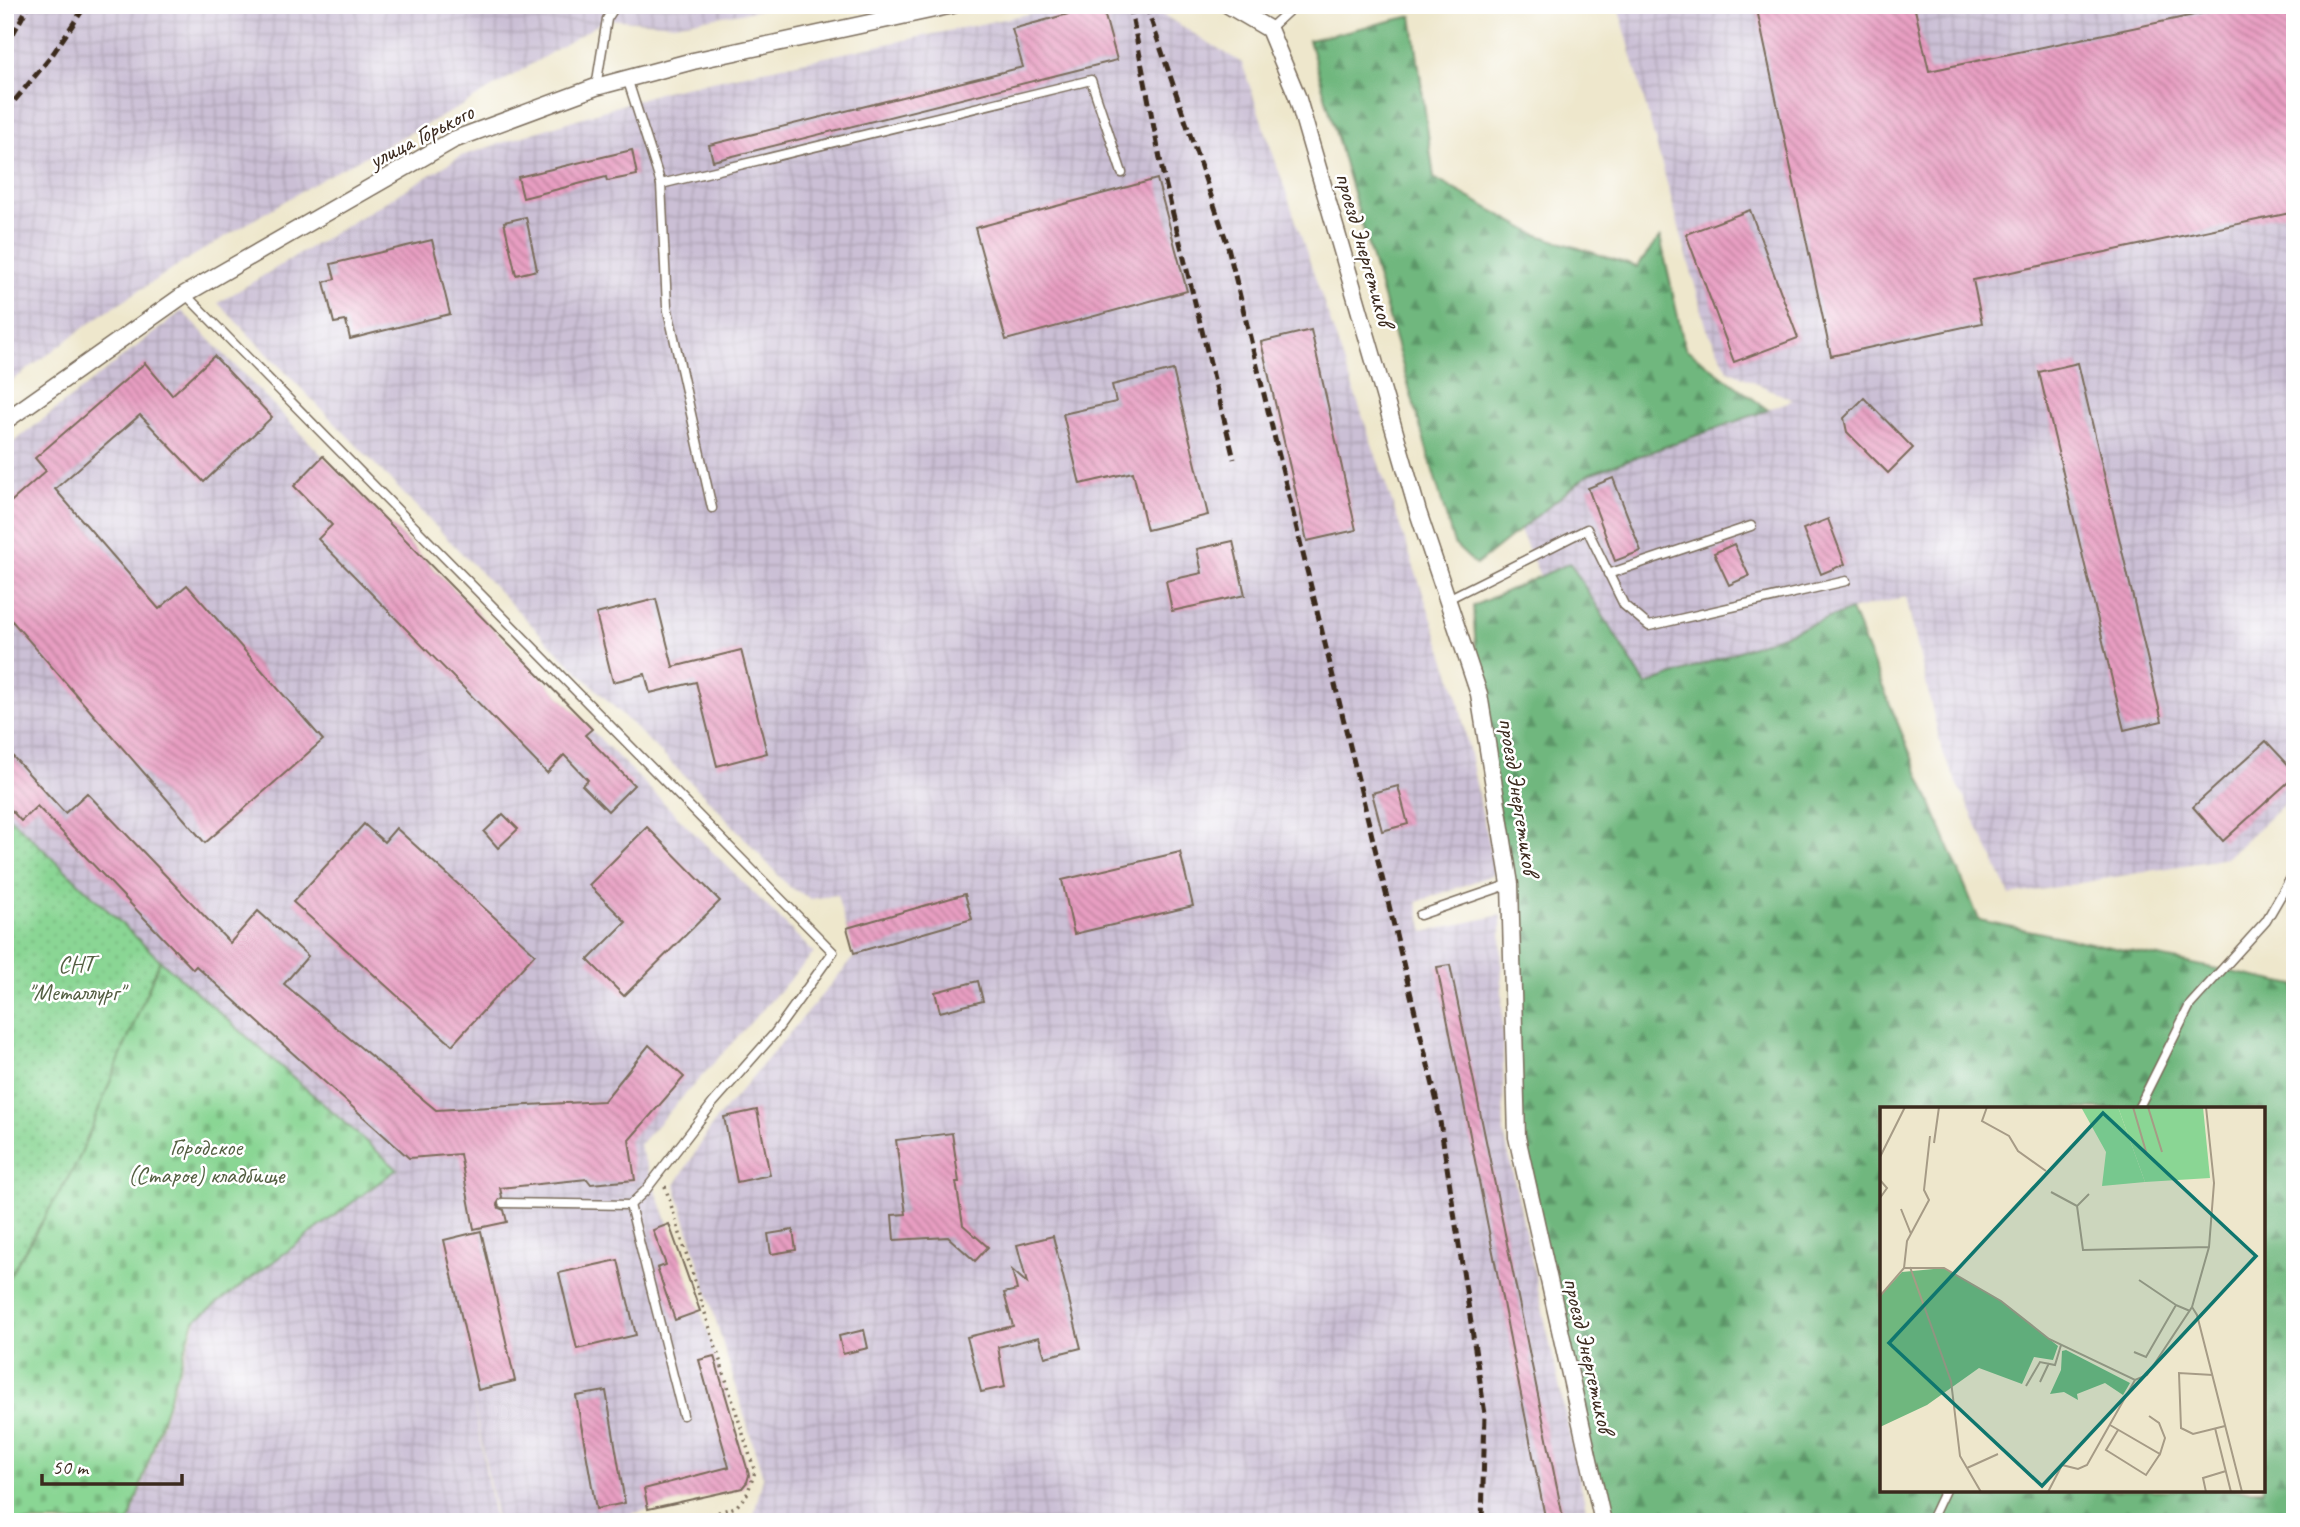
<svg xmlns="http://www.w3.org/2000/svg" width="2300" height="1527" font-family="Caveat,sans-serif">
	<style>
		.industrial { fill: url(#industrial-grid) }
		.grass { fill: url(#grass-dots); stroke: #628059; stroke-width: 2 }
		.forest { fill: url(#forest-firs); stroke: #55704e; stroke-width: 2; fill-rule: evenodd }
		.cemetery { fill: url(#cemetery-stones); stroke: #628059; stroke-width: 2 }
		.building { fill: url(#building-back-hatch) }
		.lines { fill: none; stroke-linecap: round; stroke-linejoin: round }
		.service-casing { stroke: #7a6c5b; stroke-width: 11 }
		.minor-casing { stroke: #7a6c5b; stroke-width: 19 }
		.path { stroke: #7a6c5b; stroke-width: 3.5; stroke-dasharray: 2 5; stroke-linecap: butt }
		.service { stroke: #fff; stroke-width: 8 }
		.minor { stroke: #fff; stroke-width: 16 }
		.rail { stroke: #3b2a1e; stroke-width: 5; stroke-dasharray: 10 5; stroke-linecap: butt }
		.labels { text-anchor: middle; stroke-width: 5; stroke-linejoin: round; paint-order: stroke }
		.street-label { font-size: 24px; fill: #3b2a1e; stroke: #fff }
		.park-label { font-size: 24px; fill: #535e41; stroke: #fff }
		.inset-road { fill: none; stroke: #a69b86; stroke-width: 2 }
		.view { fill: #0f766e; fill-opacity: 0.15; stroke: #0f766e; stroke-width: 3.5 }
		.inset-edge { fill: none; stroke: #3b2a1e; stroke-width: 3.5 }
	</style>
	<defs>
		<pattern id="industrial-grid" width="8" height="8" patternUnits="userSpaceOnUse" patternTransform="scale(1.75)"><rect width="8" height="8" fill="#cbbfd5"/><path d="M0 4h8M4 0v8" fill="none" stroke="#afa4b6"/></pattern>
		<pattern id="grass-dots" width="8" height="8" patternUnits="userSpaceOnUse" patternTransform="scale(1.75)"><rect width="8" height="8" fill="#8ad694"/><path d="M2 2h.1M6 6h.1" fill="none" stroke="#78b87f" stroke-width="1.8" stroke-linecap="round"/></pattern>
		<pattern id="forest-firs" width="22" height="20" patternUnits="userSpaceOnUse" patternTransform="scale(1.75)"><rect width="22" height="20" fill="#6fb77e"/><path d="M5 1l3.5 6h-7zM16 11l3.5 6h-7z" fill="#5c9567"/></pattern>
		<pattern id="cemetery-stones" width="16" height="16" patternUnits="userSpaceOnUse" patternTransform="scale(1.75)"><rect width="16" height="16" fill="#8ad694"/><path d="M2 7V4a2 2 0 0 1 4 0v3zM10 15v-3a2 2 0 0 1 4 0v3z" fill="#78b87f"/></pattern>
		<pattern id="building-back-hatch" width="6" height="6" patternUnits="userSpaceOnUse" patternTransform="scale(1.75)"><rect width="6" height="6" fill="#e89ec2"/><path d="M-1 5l2 2M0 0l6 6M5-1l2 2" fill="none" stroke="#bd819d"/></pattern>
	</defs>
	<rect width="100%" height="100%" fill="#fff"/>
	<filter id="ink" filterUnits="userSpaceOnUse"><feTurbulence type="fractalNoise" baseFrequency=".0143" numOctaves="2"/><feDisplacementMap in="SourceGraphic" scale="14" xChannelSelector="R" yChannelSelector="G"/><feConvolveMatrix kernelMatrix="1 2 1 2 8 2 1 2 1" color-interpolation-filters="sRGB"/></filter>
	<filter id="wash" filterUnits="userSpaceOnUse"><feTurbulence type="fractalNoise" baseFrequency=".00686" numOctaves="4" result="noise"/><feDisplacementMap in="SourceGraphic" scale="28" xChannelSelector="R" yChannelSelector="G"/><feGaussianBlur stdDeviation="1.57" result="paint"/><feColorMatrix in="noise" values="0 0 0 0 0 0 0 0 0 0 0 0 0 0 0 0 0 1.4 0 .05"/><feComposite in="paint" operator="in"/></filter>
	<g filter="url(#wash)">
		<rect width="100%" height="100%" fill="#eee7cc"/>
		<g class="industrial">
			<path d="M5,5H791L674,24L607,19L460,107L325,177L188,259L104,313L5,386Z"/>
			<path d="M1070,5H1147L1242,63L1457,693L1495,874L1417,902L1424,932L1501,915L1504,1133L1589,1522H751L753,1519L763,1477L675,1185L715,1121L854,957L837,895L811,899L788,886L715,806L554,648L218,303L461,156L665,91Z"/>
			<path d="M1618,5H2295V794L2226,858L2010,895L1942,751L1906,597L1851,610L1646,685L1570,564L1540,576L1520,530L1589,474L1793,400L1728,370L1707,329Z"/>
			<path d="M182,311L517,656L814,953L639,1145L706,1326L749,1475L741,1487L598,1522H497L470,1383L495,1522H130L198,1315L396,1168L160,960L5,813V449Z"/>
		</g>
		<path class="grass" d="M5,813L160,960L77,1163L5,1284Z"/>
		<g class="forest">
			<path d="M1412,16L1434,178L1535,234L1637,267L1660,237L1685,348L1768,410L1589,474L1476,565L1454,544L1309,40Z"/>
			<path d="M1570,563L1646,685L1851,610L1979,920L2295,985V1522H1603L1517,1137L1510,884L1479,694L1473,606ZM1882,1109H2263V1490H1882Z"/>
		</g>
		<path class="cemetery" d="M160,960L397,1169L194,1321L129,1522H5V1284L77,1163Z"/>
		<g id="blocks">
			<g class="building">
				<path d="M1102,5L1117,60L713,161L709,145L1023,67L1012,29Z"/>
				<path d="M1756,5H1914L1929,71L2241,5H2295V212L1973,280L1982,323L1831,356Z"/>
				<path d="M632,150L637,175L607,181L606,177L523,198L518,177Z"/>
				<path d="M1157,179L1187,291L1006,340L975,228Z"/>
				<path d="M1750,210L1798,338L1734,362L1686,234Z"/>
				<path d="M526,217L537,270L516,275L504,222Z"/>
				<path d="M432,240L450,314L350,339L346,321L334,323L324,282L335,279L331,264Z"/>
				<path d="M1311,330L1356,530L1307,541L1261,342Z"/>
				<path d="M214,356L272,417L204,482L140,415L55,489L159,609L187,585L323,740L205,843L5,613V507L46,471L35,458L145,363L172,395Z"/>
				<path d="M2078,363L2162,721L2124,730L2039,372Z"/>
				<path d="M1173,370L1208,515L1147,530L1133,472L1080,484L1063,414L1116,402L1112,385Z"/>
				<path d="M1864,398L1913,448L1888,473L1847,432L1844,418Z"/>
				<path d="M323,456L592,729L585,735L634,785L608,811L582,785L588,780L564,755L547,773L318,539L332,525L294,486Z"/>
				<path d="M1613,478L1641,551L1615,561L1588,488Z"/>
				<path d="M1828,519L1845,564L1821,574L1803,529Z"/>
				<path d="M1233,541L1245,595L1172,611L1166,581L1202,573L1197,549Z"/>
				<path d="M1734,544L1749,576L1729,585L1714,553Z"/>
				<path d="M656,599L673,667L741,650L767,753L717,766L696,682L650,693L645,674L613,682L596,614Z"/>
				<path d="M2266,741L2295,772V776L2223,841L2193,807Z"/>
				<path d="M5,748L65,813L87,793L230,943L258,911L308,956L284,984L436,1110L604,1101L649,1045L684,1077L629,1140L635,1180L591,1184L587,1179L500,1188L502,1197L497,1204L499,1208L504,1210L507,1222L474,1229L460,1154L409,1158L196,966L193,969L37,806L21,821L5,803Z"/>
				<path d="M1398,786L1408,824L1382,831L1372,793Z"/>
				<path d="M503,814L518,829L498,848L484,832Z"/>
				<path d="M364,824L384,842L396,828L535,954L452,1045L293,902Z"/>
				<path d="M647,827L720,901L624,996L588,960L626,922L589,885Z"/>
				<path d="M1180,852L1193,906L1074,934L1062,880Z"/>
				<path d="M965,894L972,919L854,953L847,928Z"/>
				<path d="M1450,965L1564,1522H1546L1437,967Z"/>
				<path d="M978,981L983,1001L940,1012L935,992Z"/>
				<path d="M757,1110L770,1175L737,1182L724,1117Z"/>
				<path d="M952,1133L959,1182H956L963,1225L988,1247L975,1261L948,1237L894,1240L892,1215L906,1214L896,1140Z"/>
				<path d="M669,1224L700,1311L675,1320L657,1268L666,1265L653,1230Z"/>
				<path d="M793,1230L796,1250L771,1254L768,1234Z"/>
				<path d="M481,1231L515,1381L478,1390L444,1240Z"/>
				<path d="M1053,1236L1081,1348L1045,1357L1039,1337L998,1347L1005,1387L981,1392L967,1337L1013,1326L1004,1293L1017,1290L1012,1270L1027,1283L1017,1245Z"/>
				<path d="M618,1260L636,1335L577,1349L559,1273Z"/>
				<path d="M864,1330L868,1348L843,1354L839,1336Z"/>
				<path d="M714,1356L749,1475L747,1482L742,1488L734,1490L648,1509L644,1489L729,1467L699,1360Z"/>
				<path d="M606,1391L625,1503L596,1509L576,1396Z"/>
			</g>
		</g>
	</g>
	<g filter="url(#ink)">
		<use href="#blocks" fill-opacity="0" stroke="#7a6c5b" stroke-width="2"/>
		<g class="lines">
			<defs>
				<g id="service">
					<path d="M1269,29L1295,5"/>
					<path d="M627,78L661,184L1091,80L1122,173"/>
					<path d="M596,87L607,19L616,5"/>
					<path d="M661,184L667,306L712,508"/>
					<path d="M185,294L833,952L774,1034L713,1103L645,1191L630,1205L503,1203"/>
					<path d="M1608,574L1751,526"/>
					<path d="M1448,599L1587,529L1624,605L1649,626L1846,581"/>
					<path d="M1420,915L1510,884"/>
					<path d="M2138,1109L2190,1005L2266,921L2295,871"/>
					<path d="M630,1205L683,1415"/>
					<path d="M1930,1522L1945,1490"/>
				</g>
				<g id="minor">
					<path d="M1228,5L1269,29L1297,96L1418,512L1479,694L1510,884L1517,1137L1603,1522"/>
					<path d="M5,421L185,294L453,140L596,87L693,61L953,5"/>
				</g>
			</defs>
			<use href="#service" class="service-casing"/>
			<use href="#minor" class="minor-casing"/>
			<path class="path" d="M665,1186L755,1472L747,1494L736,1507L684,1522"/>
			<use href="#service" class="service"/>
			<use href="#minor" class="minor"/>
			<g class="rail">
				<path d="M1130,5L1163,174L1234,459"/>
				<path d="M1146,5L1227,243L1437,1102L1485,1414L1482,1522"/>
				<path d="M5,48L29,5"/>
				<path d="M5,112L50,58L86,5"/>
			</g>
		</g>
	</g>
	<g class="labels">
		<g class="street-label">
			<text transform="translate(421 136) rotate(-27)" y="8">улица Горького</text>
			<text transform="translate(1365 249) rotate(74)" y="8">проезд Энергетиков</text>
			<text transform="translate(1519 796) rotate(81)" y="8">проезд Энергетиков</text>
			<text transform="translate(1589 1355) rotate(77)" y="8">проезд Энергетиков</text>
		</g>
		<g class="park-label">
			<text x="76" y="972">СНТ<tspan x="76" dy="28">"Металлург"</tspan></text>
			<text x="206" y="1155">Городское<tspan x="206" dy="28">(Старое) кладбище</tspan></text>
		</g>
	</g>
	<g transform="translate(1880 1107)">
		<rect width="385" height="385" fill="#eee7cc"/>
		<path d="M238,0H323L330,71L265,75Z" fill="#8ad694"/>
		<path d="M64,161L121,194L178,239L173,253L154,250L142,277L99,261L47,298L0,320V189L22,165ZM186,243L250,276L243,288L225,276L197,287L198,293L184,285L170,287L181,263L182,244Z" fill="#6fb77e"/>
		<path d="M201,0H238L265,75L222,79L226,45Z" fill="#8ad694"/>
		<path class="inset-road" d="M107,0L102,14L129,29L138,44L166,64M253,0L267,48M268,0L282,45M54,36L59,0M0,50L25,0M0,73L7,81L0,91M171,85L197,99M209,87L197,99L203,143L329,140M21,102L31,127M30,160L71,274L80,349L101,385M24,161L27,134L49,93L44,83L50,29M259,173L296,198M0,189L24,161H64L121,194L169,232L255,273L267,268L312,200L329,140L334,76L326,0M312,200L317,208L362,385M254,245L266,250L296,198L310,204M333,268L299,266L301,321L313,327L345,319M160,275L169,256M146,279L160,255L175,258L181,238M230,318L280,347L285,331L279,316L269,309M335,321L351,385M238,323L226,343L266,368L280,347M87,361L118,347M168,385L182,358L198,362L207,358L255,273M326,385L323,371L346,364"/>
		<path class="view" d="M223,6L376,149L162,379L9,236Z"/>
		<rect width="385" height="385" class="inset-edge"/>
	</g>
	<rect width="2300" height="1527" fill="none" stroke="#fff" stroke-width="28"/>
	<path d="M42 1474v10h140v-10" fill="none" stroke="#3b2a1e" stroke-width="3.5"/>
	<text x="52" y="1474" font-size="21" fill="#3b2a1e" stroke="#ffffff" stroke-width="5" paint-order="stroke">50 m</text>
</svg>
